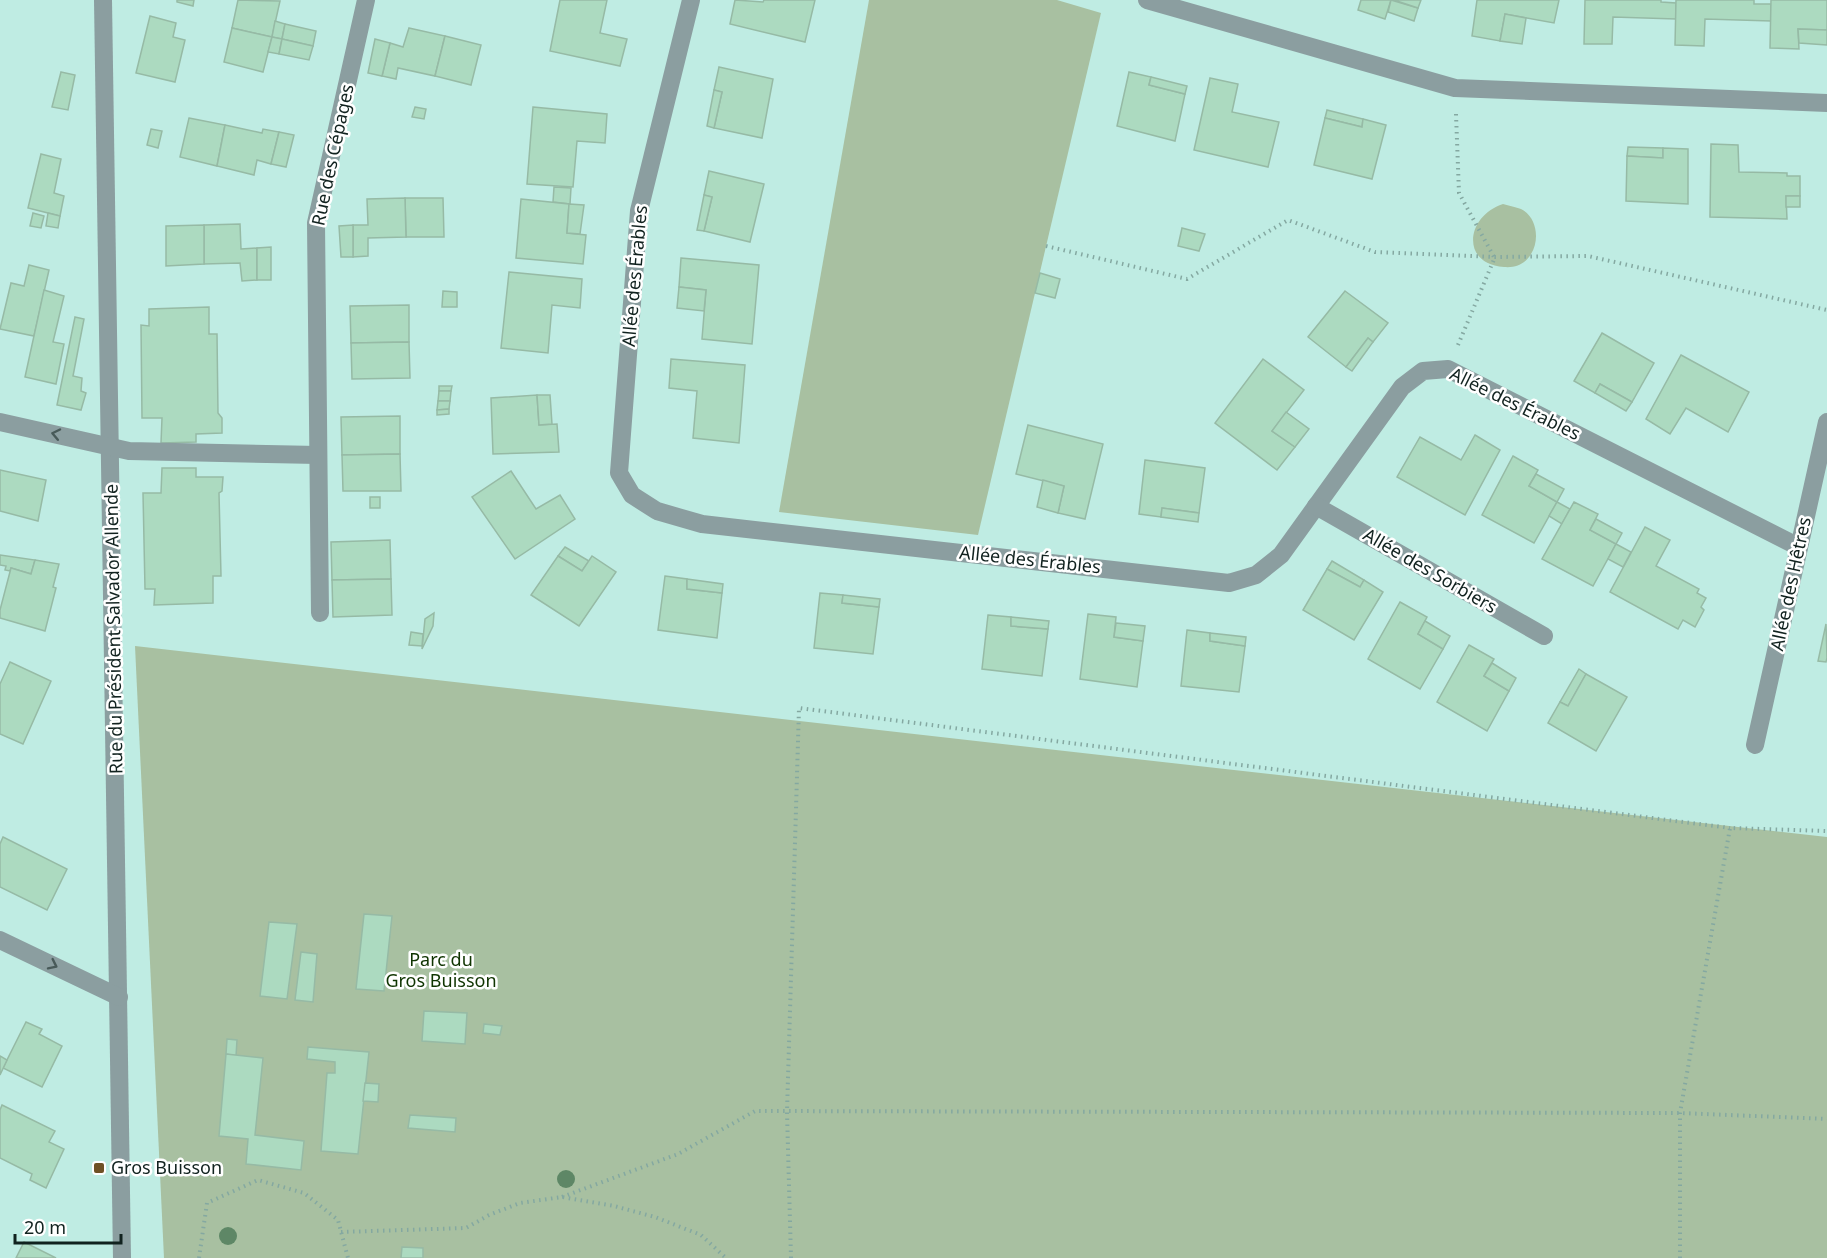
<svg xmlns="http://www.w3.org/2000/svg" width="1827" height="1258" font-family="'Noto Sans',sans-serif">
	<style>
		.green { fill: #a8c0a1 }
		.building { fill: #acdac0; stroke: #96baa5; stroke-width: 1.5 }
		.lines { fill: none; stroke-linecap: round; stroke-linejoin: round }
		.path { stroke: #84a8a1; stroke-width: 4; stroke-dasharray: 1.5 4.5; stroke-linecap: butt }
		.minor { stroke: #8b9ea0; stroke-width: 18 }
		.tree { fill: #5e8766 }
		.oneway { stroke: #485a59 }
		.poi-dot { fill: #6f5125; stroke: #fff; stroke-width: 2 }
		.labels { text-anchor: middle; stroke-width: 5; stroke-linejoin: round; paint-order: stroke }
		.street-label { font-size: 18px; fill: #11221f; stroke: #fff }
		.park-label { font-size: 18px; fill: #0f3400; stroke: #fff }
		.poi-label { font-size: 18px; fill: #11221f; stroke: #fff; text-anchor: start }
	</style>
	<rect width="100%" height="100%" fill="#bfece3"/>
	<g class="green">
		<path d="M869,0H1057L1101,13L978,535L779,512Z"/>
		<path d="M1503,204C1509,206 1516,207 1521,209C1537,217 1540,240 1531,254C1525,264 1516,268 1504,267C1460,264 1466,216 1503,204Z"/>
		<path d="M135,646L1827,837V1258H164Z"/>
	</g>
	<g class="building">
		<path d="M177,0H194L193,6L177,2Z"/>
		<path d="M238,0L280,1L272,37L232,28Z"/>
		<path d="M560,0H607L600,33L627,39L620,66L550,51Z"/>
		<path d="M735,0L763,2L764,0H815L805,42L730,24Z"/>
		<path d="M1361,0H1391L1385,19L1358,10Z"/>
		<path d="M1391,0L1418,8L1414,21L1388,12Z"/>
		<path d="M1394,0H1421L1418,8Z"/>
		<path d="M1477,0H1559L1554,23L1505,14L1500,41L1472,36Z"/>
		<path d="M1585,0H1661V2L1676,3V19L1613,17L1612,44H1584Z"/>
		<path d="M1676,0H1754V4H1771V21L1705,19L1704,46L1675,45Z"/>
		<path d="M1771,0H1827V30L1798,29L1799,49L1770,48Z"/>
		<path d="M1505,14L1526,18L1522,44L1500,41Z"/>
		<path d="M150,16L176,23L173,37L185,40L175,82L136,73Z"/>
		<path d="M275,21L285,24L282,39L272,37Z"/>
		<path d="M285,24L316,31L313,46L282,39Z"/>
		<path d="M232,28L272,37L263,72L224,62Z"/>
		<path d="M409,28L445,36L435,76L398,68L396,79L382,76L390,43L403,47Z"/>
		<path d="M1798,29L1827,30V45L1799,43Z"/>
		<path d="M445,36L481,45L471,85L435,76Z"/>
		<path d="M272,37L282,39L279,54L268,52Z"/>
		<path d="M282,39L313,46L309,60L279,54Z"/>
		<path d="M375,39L390,43L382,76L368,73Z"/>
		<path d="M719,67L773,79L762,138L714,128L722,92L714,90Z"/>
		<path d="M61,72L75,75L68,110L52,107Z"/>
		<path d="M1129,72L1151,77L1149,85L1185,94L1175,141L1117,126Z"/>
		<path d="M1151,77L1187,86L1185,94L1149,85Z"/>
		<path d="M1210,78L1238,84L1232,112L1279,122L1268,167L1194,150Z"/>
		<path d="M714,90L722,92L714,128L707,126Z"/>
		<path d="M415,107L426,109L424,119L412,117Z"/>
		<path d="M533,107L607,114L605,143L577,141L573,187L527,184Z"/>
		<path d="M1327,110L1363,119L1362,127L1325,118Z"/>
		<path d="M189,118L225,125L217,166L180,157Z"/>
		<path d="M1325,118L1362,127L1363,119L1386,125L1372,179L1314,165Z"/>
		<path d="M225,125L262,133L263,129L279,132L271,164L257,160L254,175L217,166Z"/>
		<path d="M151,129L162,131L158,148L147,145Z"/>
		<path d="M279,132L294,135L286,167L271,164Z"/>
		<path d="M1711,144L1738,145L1739,172L1787,173V176H1800V196H1786L1787,219L1710,217Z"/>
		<path d="M1628,147L1663,148V158L1627,156Z"/>
		<path d="M1663,148L1688,149V204L1626,201L1627,156L1663,158Z"/>
		<path d="M41,154L61,159L54,193L64,196L60,216L28,208Z"/>
		<path d="M709,171L764,184L750,242L704,231L712,197L704,195Z"/>
		<path d="M554,187L571,188L570,204L553,202Z"/>
		<path d="M704,195L712,197L704,231L697,230Z"/>
		<rect x="1786" y="196" width="14" height="11"/>
		<path d="M405,198H443L444,237H406Z"/>
		<path d="M405,198L406,237L368,238V256L353,257V225H368L367,199Z"/>
		<path d="M521,199L569,204L567,233L586,235L583,264L516,258Z"/>
		<path d="M569,204L584,205L580,234L567,233Z"/>
		<path d="M33,213L44,216L41,228L30,226Z"/>
		<path d="M48,213L60,216L58,228L46,226Z"/>
		<path d="M240,224L241,249L257,248V280L242,281L240,263L204,264V225Z"/>
		<path d="M204,225V264L166,266V226Z"/>
		<path d="M353,225V257H341L339,226Z"/>
		<path d="M1182,228L1205,234L1199,251L1178,246Z"/>
		<path d="M271,247V280H257V248Z"/>
		<path d="M681,258L759,265L752,344L702,339L706,290L679,287Z"/>
		<path d="M29,265L49,270L34,336L0,329L11,283L24,286Z"/>
		<path d="M509,272L582,279L580,308L552,305L548,353L501,348Z"/>
		<path d="M1040,273L1060,279L1055,298L1035,293Z"/>
		<path d="M679,287L706,290L704,311L677,308Z"/>
		<path d="M44,290L64,296L53,342L64,344L56,384L25,377Z"/>
		<path d="M443,291L457,292V307H442Z"/>
		<path d="M1345,291L1388,323L1373,342L1368,338L1346,367L1308,337Z"/>
		<path d="M409,305V342L351,343L350,306Z"/>
		<path d="M209,307V334H217L218,413L222,418V433L196,434V442L161,443L162,418H142L141,325L149,326V309Z"/>
		<path d="M75,317L84,319L73,376L82,378L81,391L86,393L81,410L57,405Z"/>
		<path d="M1602,333L1654,363L1632,402L1600,384L1595,393L1574,381Z"/>
		<path d="M1368,338L1373,342L1352,371L1346,367Z"/>
		<path d="M409,342L410,378L352,379L351,343Z"/>
		<path d="M1681,355L1749,392L1728,432L1686,408L1670,434L1646,419Z"/>
		<path d="M671,359L745,365L739,443L693,438L697,391L669,388Z"/>
		<path d="M1263,359L1304,390L1272,431L1295,447L1277,470L1215,423Z"/>
		<path d="M1600,384L1632,402L1626,411L1595,393Z"/>
		<path d="M439,386H452L451,391H439Z"/>
		<path d="M439,391H451L450,401H438Z"/>
		<path d="M537,395L539,425L557,424L559,452L493,454L491,398Z"/>
		<path d="M537,395H550L552,424L539,425Z"/>
		<path d="M438,401H450L449,409L437,410Z"/>
		<path d="M449,409V414L437,415V410Z"/>
		<path d="M1286,412L1309,429L1295,447L1272,431Z"/>
		<path d="M400,416V454L342,455L341,417Z"/>
		<path d="M1028,425L1103,444L1085,519L1058,513L1064,486L1016,474Z"/>
		<path d="M1475,435L1500,450L1465,515L1397,477L1420,437L1461,460Z"/>
		<path d="M400,454L401,491H343L342,455Z"/>
		<path d="M1513,456L1538,470L1529,486L1557,502L1534,543L1482,515Z"/>
		<path d="M1145,460L1205,468L1199,513L1162,508L1161,517L1139,514Z"/>
		<path d="M162,468H196V477H223L222,491L219,493L221,576H213V603L154,605L155,589H145L143,493H161Z"/>
		<path d="M0,470L46,480L38,521L0,511Z"/>
		<path d="M511,471L536,509L560,495L575,519L515,559L472,497Z"/>
		<path d="M1536,474L1564,489L1557,502L1529,486Z"/>
		<path d="M1043,480L1064,486L1058,513L1037,507Z"/>
		<rect x="370" y="497" width="10" height="11"/>
		<path d="M1557,502L1570,509L1562,524L1549,516Z"/>
		<path d="M1574,502L1598,514L1590,530L1616,544L1593,586L1542,559Z"/>
		<path d="M1162,508L1199,513L1198,522L1161,517Z"/>
		<path d="M1596,519L1622,533L1616,544L1590,530Z"/>
		<path d="M1645,527L1670,540L1656,566L1699,589L1697,593L1706,598L1701,607L1704,610L1695,627L1683,620L1678,629L1610,592Z"/>
		<path d="M390,540L391,579L332,580L331,542Z"/>
		<path d="M1616,544L1631,552L1623,567L1608,559Z"/>
		<path d="M565,547L589,561L582,571L558,556Z"/>
		<path d="M0,555L35,560L31,574L11,568L10,571L5,570L6,566L0,565Z"/>
		<path d="M558,556L582,571L592,556L616,572L579,626L531,595Z"/>
		<path d="M35,560L59,564L53,587L56,588L45,631L0,618V610L11,568L31,574Z"/>
		<path d="M1332,561L1364,580L1360,587L1327,569Z"/>
		<path d="M1327,569L1360,587L1364,580L1383,592L1354,640L1303,610Z"/>
		<path d="M665,576L687,579V589L722,593L717,638L658,630Z"/>
		<path d="M391,579L392,615L333,617L332,580Z"/>
		<path d="M687,579L723,584L722,593L687,589Z"/>
		<path d="M820,593L843,595L842,603L879,607L873,654L814,648Z"/>
		<path d="M843,595L880,599L879,607L842,603Z"/>
		<path d="M1400,602L1427,617L1418,634L1443,649L1420,689L1368,659Z"/>
		<path d="M434,613L433,626L422,649L425,619Z"/>
		<path d="M1088,614L1116,617L1114,637L1143,641L1137,687L1080,679Z"/>
		<path d="M988,615L1011,617V626L1048,629L1042,676L982,669Z"/>
		<path d="M1011,617L1049,621L1048,629L1011,626Z"/>
		<path d="M1425,621L1450,636L1443,649L1418,634Z"/>
		<path d="M1116,623L1145,626L1143,641L1114,637Z"/>
		<path d="M1826,624L1827,658L1826,662L1818,661Z"/>
		<path d="M1187,630L1210,633V641L1245,646L1239,692L1181,686Z"/>
		<path d="M411,632L423,634L422,646L409,645Z"/>
		<path d="M1210,633L1246,637L1245,646L1210,641Z"/>
		<path d="M1469,645L1494,659L1484,676L1509,691L1487,731L1437,702Z"/>
		<path d="M10,662L51,681L23,744L0,734V684Z"/>
		<path d="M1492,663L1516,678L1509,691L1484,676Z"/>
		<path d="M1579,669L1586,674L1568,706L1560,702Z"/>
		<path d="M1586,674L1627,697L1596,751L1548,723L1560,702L1568,706Z"/>
		<path d="M3,837L67,869L47,910L0,887V844Z"/>
		<path d="M364,914L392,916L384,991L356,989Z"/>
		<path d="M269,922L297,924L287,999L260,996Z"/>
		<path d="M301,952L317,954L313,1002L295,1000Z"/>
		<path d="M424,1011L467,1013L465,1044L422,1041Z"/>
		<path d="M26,1022L42,1029L39,1034L62,1046L42,1087L3,1068Z"/>
		<path d="M484,1024L502,1026L500,1035L483,1033Z"/>
		<path d="M227,1039L237,1040L236,1056L226,1054Z"/>
		<path d="M308,1047L369,1052L358,1154L321,1151L327,1073H335V1062L307,1059Z"/>
		<path d="M226,1054L263,1058L255,1135L304,1141L301,1170L246,1164L248,1139L219,1136Z"/>
		<path d="M0,1056L7,1060L0,1075Z"/>
		<path d="M365,1083L379,1084L378,1102L363,1101Z"/>
		<path d="M2,1105L55,1131L49,1142L64,1149L46,1188L30,1180L32,1174L0,1158V1110Z"/>
		<path d="M410,1115L456,1118L455,1132L408,1128Z"/>
		<path d="M24,1242L56,1258H16Z"/>
		<path d="M402,1247L423,1248V1258H401Z"/>
	</g>
	<g class="lines">
		<g class="path">
			<path d="M1456,114L1459,193L1494,257"/>
			<path d="M1046,246L1187,279L1288,220L1375,252L1495,257L1588,256L1827,310"/>
			<path d="M1458,345L1495,257"/>
			<path d="M562,1197L678,1154L755,1111L1680,1113L1827,1119"/>
			<path d="M341,1232L466,1228L489,1215L520,1203L562,1197L614,1206L655,1217L701,1235L726,1258"/>
			<path d="M199,1258L207,1203L258,1180L304,1193L338,1220L348,1258"/>
			<path d="M791,1258L787,1112L799,708L1730,828"/>
			<path d="M1680,1258V1113L1730,828L1827,831"/>
		</g>
		<g class="minor">
			<path d="M103,0L122,1258"/>
			<path d="M691,0L639,211L619,473L632,495L657,511L702,524L1229,583L1256,575L1281,555L1402,387L1423,371L1448,369L1799,547"/>
			<path d="M1147,0L1455,88L1827,103"/>
			<path d="M0,422L129,451L318,455"/>
			<path d="M1316,506L1544,636"/>
			<path d="M320,613L316,223L366,0"/>
			<path d="M1755,745L1827,422"/>
			<path d="M0,940L119,997"/>
		</g>
	</g>
	<g class="tree">
		<circle cx="566" cy="1179" r="9"/>
		<circle cx="228" cy="1236" r="9"/>
	</g>
	<defs><path id="oneway-chevron" d="M-2-3.5L2.5 0L-2 3.5" fill="none" stroke-width="1.6" stroke-linecap="round" stroke-linejoin="round" transform="scale(1.5)"/></defs>
	<g class="oneway">
		<use href="#oneway-chevron" transform="translate(56 434) rotate(-168)"/>
		<use href="#oneway-chevron" transform="translate(53 965) rotate(26)"/>
	</g>
	<rect class="poi-dot" x="93" y="1162" width="12" height="12" rx="3"/>
	<g class="labels">
		<g class="street-label">
			<text transform="translate(333 155) rotate(-78)" y="6">Rue des Cépages</text>
			<text transform="translate(635 276) rotate(-85)" y="6">Allée des Érables</text>
			<text transform="translate(1515 404) rotate(26)" y="6">Allée des Érables</text>
			<text transform="translate(1030 560) rotate(6)" y="6">Allée des Érables</text>
			<text transform="translate(1430 571) rotate(30)" y="6">Allée des Sorbiers</text>
			<text transform="translate(1791 584) rotate(-78)" y="6">Allée des Hêtres</text>
			<text transform="translate(114 629) rotate(-91)" y="6">Rue du Président Salvador Allende</text>
		</g>
		<g class="park-label">
			<text x="441" y="966">Parc du<tspan x="441" dy="21">Gros Buisson</tspan></text>
		</g>
		<g class="poi-label">
			<text x="111" y="1174">Gros Buisson</text>
		</g>
	</g>
	<path d="M15 1234v9h106v-9" fill="none" stroke="#11221f" stroke-width="3"/>
	<text x="24" y="1234" font-size="18" fill="#11221f" stroke="#ffffff" stroke-width="4.5" paint-order="stroke">20 m</text>
</svg>
